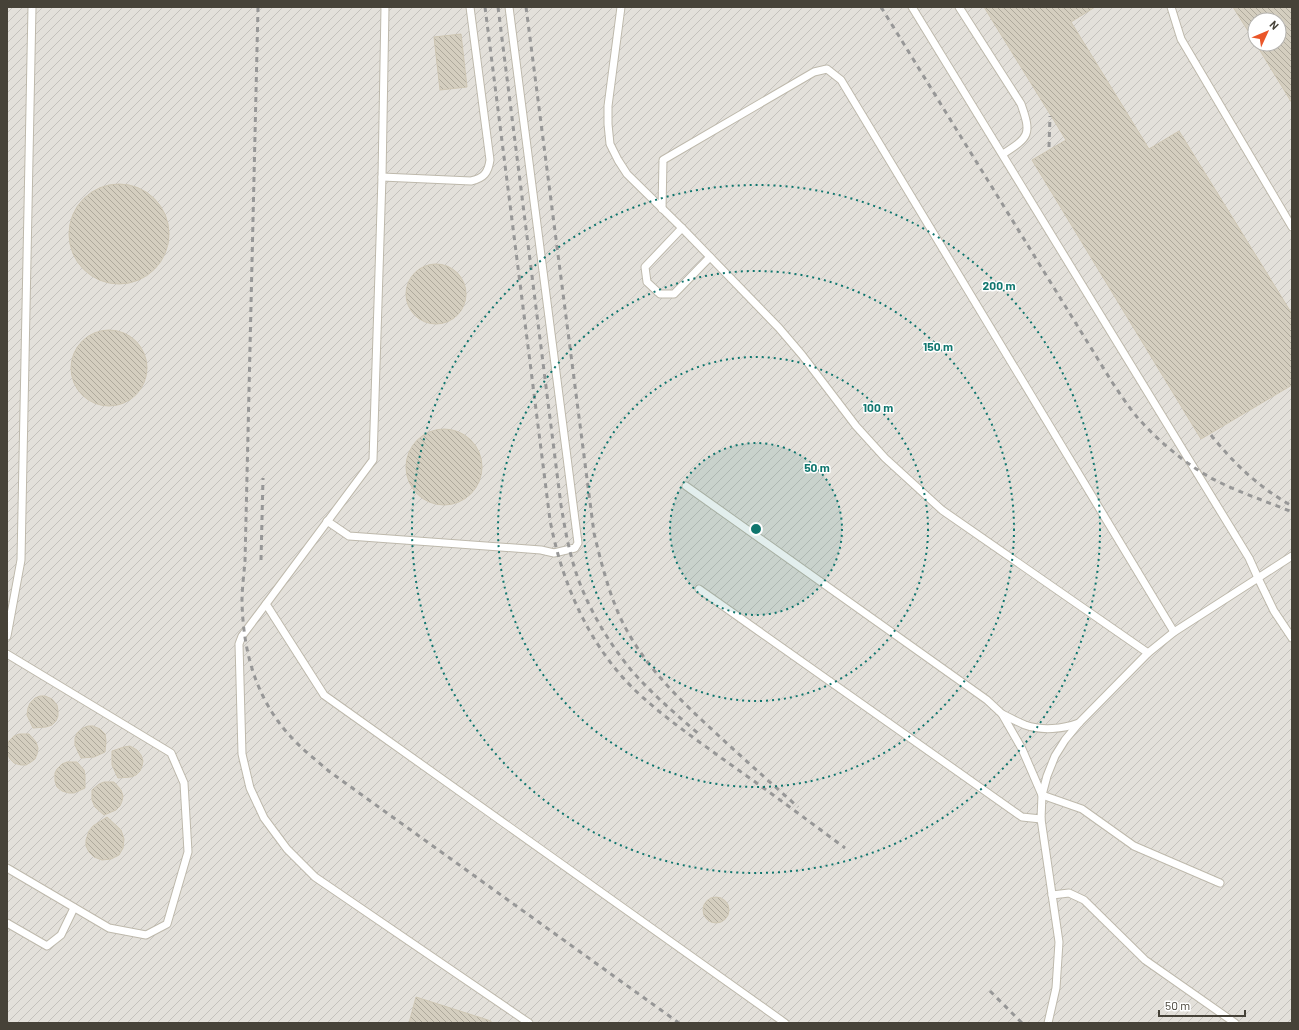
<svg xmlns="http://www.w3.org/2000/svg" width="1299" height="1030" font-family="Barlow,sans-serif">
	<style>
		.industrial { fill: url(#industrial-furrows); fill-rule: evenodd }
		.building { fill: url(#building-back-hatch); stroke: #cec6b3 }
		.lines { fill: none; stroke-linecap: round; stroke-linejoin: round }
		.service-casing { stroke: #beb9ac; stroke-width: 9 }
		.service { stroke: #fff; stroke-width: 7 }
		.rail { stroke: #979797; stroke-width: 3; stroke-dasharray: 5 5; stroke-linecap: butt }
		.ring { fill: none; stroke: #0f766e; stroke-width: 2; stroke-dasharray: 2 4 }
		.centre { fill: #0f766e; stroke: #fff; stroke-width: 2 }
		.ring-label { font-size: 12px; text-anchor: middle; font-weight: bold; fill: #0f766e; stroke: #fff; stroke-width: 3; stroke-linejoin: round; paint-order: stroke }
	</style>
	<defs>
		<pattern id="industrial-furrows" width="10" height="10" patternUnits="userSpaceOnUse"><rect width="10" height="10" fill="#e3e0da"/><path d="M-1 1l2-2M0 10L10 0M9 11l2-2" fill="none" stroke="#c4c1bc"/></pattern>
		<pattern id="building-back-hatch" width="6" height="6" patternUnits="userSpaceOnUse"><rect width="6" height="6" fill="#d4cebf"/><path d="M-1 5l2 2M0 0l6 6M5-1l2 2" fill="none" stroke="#aea99c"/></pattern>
	</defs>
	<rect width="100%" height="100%" fill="#f3f1e9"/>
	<path class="industrial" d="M7,7H1292V1023H7ZM1255,20H1279V44H1255Z"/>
	<g class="building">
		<path d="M984,7H1095L1071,22L1149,149L1179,131L1292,314V385L1201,439L1032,160L1066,140Z"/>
		<path d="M1233,7H1292V103L1256,44H1279V20H1255V42Z"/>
		<path d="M461,34L467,87L440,90L434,37Z"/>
		<circle cx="119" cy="234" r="50"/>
		<circle cx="436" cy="294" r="30"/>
		<circle cx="109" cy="368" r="38"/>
		<circle cx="444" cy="467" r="38"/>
		<path d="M40,696H45L52,699L57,705L58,711V716L56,721L52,725L46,727L33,728L27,715L28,708L30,703L35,698Z"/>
		<path d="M88,726H93L100,729L105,734L106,741L105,752L94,757L81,758L75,745V738L77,733L83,728Z"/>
		<path d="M19,734H29L36,742L38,748L37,754L35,759L31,762L26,765H21L14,763L10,759L7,753V745L9,741L14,736Z"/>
		<path d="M130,746L137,750L141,755L143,761L142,766L140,771L136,775L131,777L118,778L112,765V751L124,747Z"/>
		<path d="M67,762H77L84,770L85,776V788L74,793H69L62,791L57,787L55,781V773L57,769L62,764Z"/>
		<path d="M104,782H114L121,790L123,796L122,801L120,806L116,810L104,815L95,807L92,800V790L99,784Z"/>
		<path d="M107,817L121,830L124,839L123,848L119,855L111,859L102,860L94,857L89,852L86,846V840L89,831L93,826Z"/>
		<circle cx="716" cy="910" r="13"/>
		<path d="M416,997L491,1021V1023H409Z"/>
	</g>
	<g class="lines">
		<defs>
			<g id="service">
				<path d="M385,7L382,177L373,460L266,604L324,695L785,1023"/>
				<path d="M621,7L608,106V124L610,144L618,160L627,174L682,228L779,328L802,355L856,426L885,458L942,510L1148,653"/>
				<path d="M912,7L1249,558L1258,578L1292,556"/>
				<path d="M959,7L1021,104C1032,135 1029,137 1003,154"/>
				<path d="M1171,7L1181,39L1292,227"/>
				<path d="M382,177L471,181C484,178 488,173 490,160L470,7"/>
				<path d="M662,209L663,160L814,72L827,69L841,80L1174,632"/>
				<path d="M682,228L645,267L647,282L660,294H674L710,257"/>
				<path d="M686,486L987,700L1002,714L1022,749L1042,795L1082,809L1134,846L1220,883"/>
				<path d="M327,521L349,536L541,550L554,553L575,548L578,543L509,7"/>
				<path d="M699,589L1022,817L1041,819"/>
				<path d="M266,604L242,636L239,644L242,754L250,788L264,818L287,849L315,877L529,1023"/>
				<path d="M7,636L21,560L32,7"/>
				<path d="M7,654L171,753L184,783L188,852L167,924L146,935L109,928L7,868"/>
				<path d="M1002,714C1010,718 1018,722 1025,725C1042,731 1063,729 1079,723"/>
				<path d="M1052,895L1069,893L1084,900L1145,960L1235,1023"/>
				<path d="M7,923L47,946L61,935L74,908"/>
				<path d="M1048,1023L1056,988L1059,942L1041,819L1042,795L1047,776L1055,756L1065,740L1079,723L1148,653L1174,632L1258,578L1274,611L1292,638"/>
			</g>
		</defs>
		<use href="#service" class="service-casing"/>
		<use href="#service" class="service"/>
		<g class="rail">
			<path d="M258,7L245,561C244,574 242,588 242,601C243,652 256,699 291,737C303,750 317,761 330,772L679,1023"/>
			<path d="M485,7L550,520C562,584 590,648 638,693C666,719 697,740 727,762C767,790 806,819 845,848"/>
			<path d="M498,7L561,505C564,523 567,541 572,559C582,598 606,640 632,671C653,695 677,715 701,736"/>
			<path d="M526,7L594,533C601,562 608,590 620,617C643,666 680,700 719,736C745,760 771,783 798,807"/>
			<path d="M881,7L1112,382C1120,394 1128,406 1137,417C1159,442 1191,469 1221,483C1244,494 1268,502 1292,512"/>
			<path d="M1049,147L1050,116"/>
			<path d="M1211,435C1234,464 1260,488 1292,506"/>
			<path d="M261,560L263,478"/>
			<path d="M990,991L1022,1023"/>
		</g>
	</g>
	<circle cx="756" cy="529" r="86" fill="#0f766e" fill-opacity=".12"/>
	<g class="ring">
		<circle cx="756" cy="529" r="86"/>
		<circle cx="756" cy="529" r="172"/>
		<circle cx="756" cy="529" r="258"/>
		<circle cx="756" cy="529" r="344"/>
	</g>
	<circle cx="756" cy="529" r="6" class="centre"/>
	<g class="ring-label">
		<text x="999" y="290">200 m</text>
		<text x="938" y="351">150 m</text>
		<text x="878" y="412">100 m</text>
		<text x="817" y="472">50 m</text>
	</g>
	<rect width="1299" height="1030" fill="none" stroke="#464238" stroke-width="16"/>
	<g transform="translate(1267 32) rotate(46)"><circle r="19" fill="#ffffff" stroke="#b5b3af"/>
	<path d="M0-3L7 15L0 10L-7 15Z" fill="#ea5629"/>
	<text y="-6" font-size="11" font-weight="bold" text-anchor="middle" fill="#464238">N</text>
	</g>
	<path d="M1159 1010v6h86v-6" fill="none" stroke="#464238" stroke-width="2"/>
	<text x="1165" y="1010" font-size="12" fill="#464238" stroke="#ffffff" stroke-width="3" paint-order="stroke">50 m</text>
</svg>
